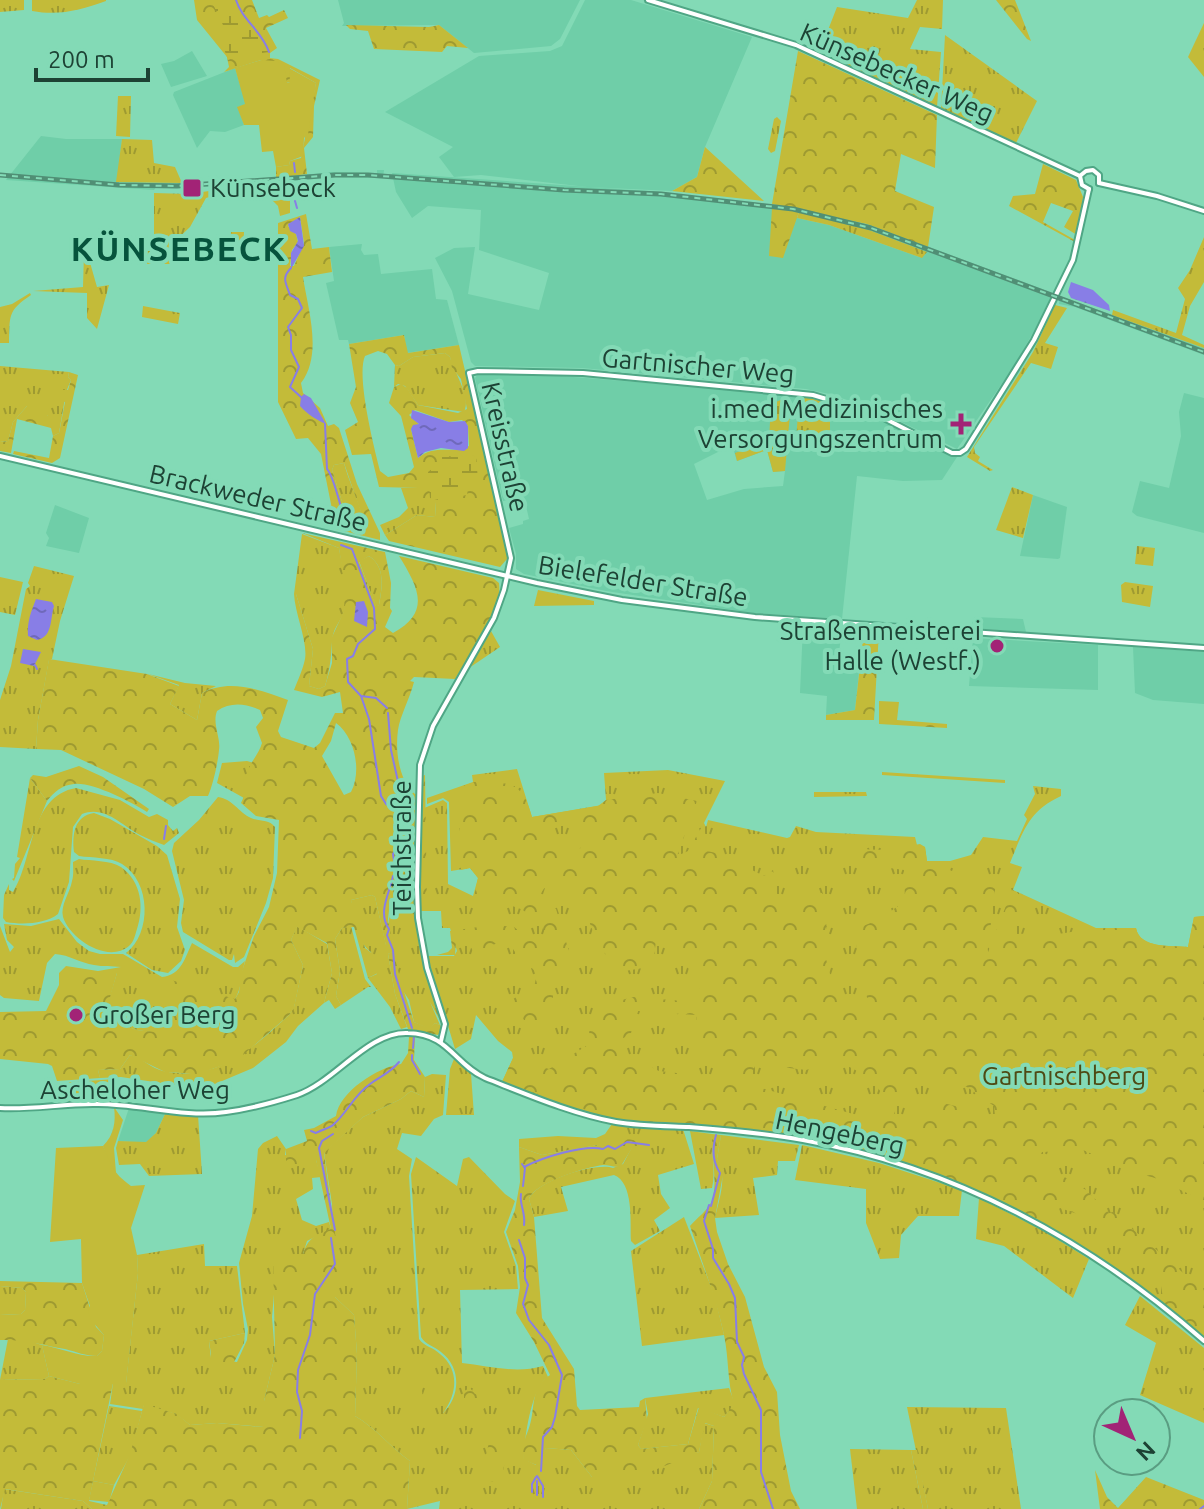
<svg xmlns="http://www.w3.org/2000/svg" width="1204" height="1509" font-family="Ubuntu,sans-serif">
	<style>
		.built { fill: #6fcea8; fill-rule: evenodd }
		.grass { fill: url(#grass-tufts) }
		.forest { fill: url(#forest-crowns); fill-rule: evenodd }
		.wetland { fill: url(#wetland-marsh) }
		.garden { fill: #c3bb39 }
		.water { fill: url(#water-ripples) }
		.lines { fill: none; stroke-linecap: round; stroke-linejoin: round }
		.stream { stroke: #887ee6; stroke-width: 2 }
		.tertiary-casing { stroke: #4fa685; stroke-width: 8 }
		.tertiary { stroke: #fff; stroke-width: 4 }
		.rail-casing { stroke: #508f75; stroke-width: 5 }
		.rail { stroke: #83dab6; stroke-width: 2; stroke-dasharray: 6; stroke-linecap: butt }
		.poi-dot { fill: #a22376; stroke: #83dab6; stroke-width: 3 }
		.labels { text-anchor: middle; stroke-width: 8; stroke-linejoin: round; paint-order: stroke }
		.street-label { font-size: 26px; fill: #1d4234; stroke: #83dab6 }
		.poi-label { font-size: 26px; fill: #1d4234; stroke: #83dab6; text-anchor: start }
		.park-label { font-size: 26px; fill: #4e4a14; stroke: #83dab6 }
		.district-label { font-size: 34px; font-weight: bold; letter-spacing: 2px; fill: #06533c; stroke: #83dab6 }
	</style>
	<defs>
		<pattern id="grass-tufts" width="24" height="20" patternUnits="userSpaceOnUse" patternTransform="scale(2)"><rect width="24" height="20" fill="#c3bb39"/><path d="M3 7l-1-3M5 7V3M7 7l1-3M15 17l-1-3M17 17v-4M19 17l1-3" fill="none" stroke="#9e9a31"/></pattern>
		<pattern id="forest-crowns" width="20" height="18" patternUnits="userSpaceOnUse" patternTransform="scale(2)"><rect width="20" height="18" fill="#c3bb39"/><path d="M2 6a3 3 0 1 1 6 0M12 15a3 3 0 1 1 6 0" fill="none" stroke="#9e9a31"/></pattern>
		<pattern id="wetland-marsh" width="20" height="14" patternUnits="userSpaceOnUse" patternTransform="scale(2)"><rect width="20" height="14" fill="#c3bb39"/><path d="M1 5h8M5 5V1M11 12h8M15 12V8" fill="none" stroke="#9e9a31"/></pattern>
		<pattern id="water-ripples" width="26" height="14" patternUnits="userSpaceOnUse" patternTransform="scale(2)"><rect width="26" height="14" fill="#887ee6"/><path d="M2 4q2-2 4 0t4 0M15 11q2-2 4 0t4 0" fill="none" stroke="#6f69bb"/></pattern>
	</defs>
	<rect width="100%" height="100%" fill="#83dab6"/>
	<g class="built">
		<path d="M338,0H580L560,39L551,46L474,53L439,25L342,26L344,23Z"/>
		<path d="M585,0H631L752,37L705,147L697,177L672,191L587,187L481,175L454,177L439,157L453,147L385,112L479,56L550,51L562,46Z"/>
		<path d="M192,51L207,76L171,87L161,64L174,61Z"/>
		<path d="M235,68L246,104L238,107L244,125L225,132L210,131L197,148L173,95L174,92Z"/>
		<path d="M41,136L66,139H122L117,182L222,183V187H156L154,190L6,180Z"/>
		<path d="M377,170H384L383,178L328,177L231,187L230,182L332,172L377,173Z"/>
		<path d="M392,173L662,192L799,209L867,224L1053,293L1034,331L1014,366L957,449L895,419L896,415L881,408L874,409L829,394L806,389L582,368L475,366L471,362L452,291L435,258L454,248L475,247L468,294L539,310L549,273L479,250L481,210L428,206L412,218L396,192ZM772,208L828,218L869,230L922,258L829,225L797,218Z"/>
		<path d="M362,244L361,250L364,255L378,254L381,274L432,269L436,299L447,300L459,345L407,353L404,335L349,344L348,340H339L326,283L334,281L329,247Z"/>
		<path d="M1060,296L1204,348V355L1075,307L1059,304Z"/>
		<path d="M524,373L759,392L830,401L876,417L957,457L942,480L903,481L857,476L842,619L753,613L606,591L524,574L516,569V554L509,528L523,524V521L529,519L524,497L503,501L475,378L478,374ZM732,445L737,461L767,450L773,472L785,471L783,486L744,489L707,500L694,464Z"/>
		<path d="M1184,393L1204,398V533L1137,516L1132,512L1140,481L1169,488L1181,436L1179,412Z"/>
		<path d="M1033,495L1067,507L1060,558L1058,559L1020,556Z"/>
		<path d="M55,505L89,518L79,553L46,546L49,538L46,533Z"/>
		<path d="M975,617L1023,619L1026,632L970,628Z"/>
		<path d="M803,626L842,628L837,669L859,672L855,710L826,715L827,696L800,693Z"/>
		<path d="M973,638L1098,645V690L969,686Z"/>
		<path d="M1133,647L1204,652V704L1153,700L1135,693Z"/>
		<path d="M129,1108L166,1112L156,1133L146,1143L118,1141Z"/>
	</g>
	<g class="grass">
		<path d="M0,0H24V10L0,12Z"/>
		<path d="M32,0H106V1C80,10 60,16 32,11Z"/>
		<path d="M917,0H943L942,29L920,27L910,49L941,52L937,107L819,53L837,7L908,18Z"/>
		<path d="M1204,23V77L1188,57Z"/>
		<path d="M945,35L1037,101L1016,143L941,109Z"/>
		<path d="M118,96H131L130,137L116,136Z"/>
		<path d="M777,117L781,121L775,151L771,153L768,149L774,119Z"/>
		<path d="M122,139L152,140L154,163L175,167L182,183L116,182Z"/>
		<path d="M223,189V193L206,198L190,227L167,249L179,264H146L144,251H154V193L188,194Z"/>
		<path d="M799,212L869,230L927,252L922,258L829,225L797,218Z"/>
		<path d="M231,232H244L243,260H230Z"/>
		<path d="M1204,237V282L1190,306L1182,335L1204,345V348L1112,315L1113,310L1176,333L1185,299L1178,288L1190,270Z"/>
		<path d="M84,252H87L97,287L109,285L97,329L87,318V293L33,291L83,287Z"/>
		<path d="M30,293L31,295C7,311 10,316 9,343H0V307L12,304Z"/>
		<path d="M1055,305L1067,308L1045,343L1058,347L1051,369L1031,363L974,447L975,453L980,457L978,461L993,470L990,471L967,457L1033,352Z"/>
		<path d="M143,306L180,313L178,324L142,317Z"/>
		<path d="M445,353L450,357C454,373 472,397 464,412L418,405L405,386L398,384L394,387L395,365L399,366L413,357Z"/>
		<path d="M0,366L69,372L68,377L71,380L66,392L59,433L53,436L48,416L27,406L13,422L8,441L0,442Z"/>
		<path d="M788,397L791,402L785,471L773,472L767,450L737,461L735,453L769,440L771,404Z"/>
		<path d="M802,397L830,402V444L796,442L799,398Z"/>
		<path d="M344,463C350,487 366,512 364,536L352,533L332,470L334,465Z"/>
		<path d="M1012,487L1033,495L1023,538L996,530Z"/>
		<path d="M401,488H419L436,502L435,517L417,515L385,535L380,525L399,517L408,508Z"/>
		<path d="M302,534L339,548C342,567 350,592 344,612C340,622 332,630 332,642C331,658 330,670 325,686L319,689L309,686L313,649L296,594H294Z"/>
		<path d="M1137,546L1155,548L1153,566L1135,564Z"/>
		<path d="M369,556C386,567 382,588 379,605L376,607L359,561Z"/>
		<path d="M34,566L74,576L60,621L52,659L49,660L38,720L36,749L0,747V700L11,666L26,589L30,586L28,583Z"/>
		<path d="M0,577L23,582L15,615L0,612Z"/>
		<path d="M1125,582L1153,586L1150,607L1122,602L1121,585Z"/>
		<path d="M538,590L594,601V605L534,606Z"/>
		<path d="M491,631L500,647L469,668Z"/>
		<path d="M148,674L185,683L216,686L202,693L197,720L170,704L179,685Z"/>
		<path d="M247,761L254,763L244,798L217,783L222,763Z"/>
		<path d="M517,769L532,817L602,805L606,800L604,773L668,770L725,781L704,823L706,827L708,820L787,838L790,837L796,826L816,832L915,837L917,845L925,847L927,861H950L971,855L983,837L1017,841L1027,819L1024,815L1035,794L1033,786L1061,789V796C1028,811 1023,832 1010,863L1022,867L1013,890L1096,928H1136C1140,949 1171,945 1188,947L1194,917L1204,916V1337C1086,1238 954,1163 800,1137C764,1131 727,1128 691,1125C667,1124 641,1124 618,1120C578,1113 539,1095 502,1082L513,1058L512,1052L498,1041L476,1015L471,1039L455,1049L427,956H454L457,951L450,928H442L441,911H421L422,809L443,800L447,803L448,884L473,896L478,878L470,868L451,871L449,802L443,798L427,804V798L473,782L472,775Z"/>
		<path d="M882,772L1005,780V783L882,775Z"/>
		<path d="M30,778L47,801L14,881L12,879L14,878L15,864L20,858L17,857Z"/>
		<path d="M76,788L120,800L149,817L157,814L168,820V825L173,831L177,828L179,833L164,845C156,842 148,839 140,835C122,826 105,805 82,814L73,827L69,882L58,914C45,924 23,925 6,922L3,918L4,895L9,884V890L13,892C34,859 29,796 76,788Z"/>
		<path d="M814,792H866L867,796L814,797Z"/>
		<path d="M218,797C233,799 238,812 251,818C261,822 269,819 275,827L273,878L266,903L244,957L235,963L234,954L232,960H229L183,932L181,923L184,900L172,851L174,843L199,820Z"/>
		<path d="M94,813L110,819L157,846L167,855L180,899L177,927L185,950L181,961L168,973L152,970L126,953C152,933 151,882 122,864C111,857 92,858 79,856L74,852C72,835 74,816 94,813Z"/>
		<path d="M79,859C91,861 110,860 121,867C142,882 144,908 137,929C135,935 134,942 129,946C108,964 70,939 63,917C60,905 70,893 72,881C74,875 73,868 73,862Z"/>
		<path d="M399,883L410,893L415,894L420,946L442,1024L430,1002L440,1025L435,1023L429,1029L414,1022L409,1000L400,986L393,952L388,954L395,994L407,1027L401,1029L390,1007L368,978L377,974L371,952C358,944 353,915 351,900L372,895L375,897L386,945C391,925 388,906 392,886Z"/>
		<path d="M59,919L77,942L89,951L100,954H123L162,977C182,975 185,957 192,943L233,967H238L245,961C241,974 242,988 235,999L165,1034L137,1030L103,1018L117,973L121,967C112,966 103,967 94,965C80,963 70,955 55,954L47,963L39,1001L4,998L0,995V926L10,952L14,947L7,940L4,924L31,926Z"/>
		<path d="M297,926L327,944L332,973L324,1003L298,1026L286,1042L253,1068L215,1084L188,1087L121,1077L100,1078L98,1070L120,1069L130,1055C142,1058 151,1068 163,1071C216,1083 253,1048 289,1015L294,1007L303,965L291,940Z"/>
		<path d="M351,926L365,979L371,987H368L341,1005L336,996L340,971L335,939L342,928Z"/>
		<path d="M454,1059L471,1074L474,1115H446L450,1069Z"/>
		<path d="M432,1074L446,1075L443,1115L434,1119L421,1136L402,1133L397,1149L412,1159L409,1176L419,1339C425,1347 433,1347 440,1354C460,1370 457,1394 443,1413C460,1397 462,1368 441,1352C434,1346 426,1345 421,1337L411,1174L416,1157L457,1186L463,1159L469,1157L505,1194L515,1201L504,1232L516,1266L518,1289L460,1290L462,1363C489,1366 516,1374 543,1366L548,1377C531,1388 524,1439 524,1459L536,1465L546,1448L571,1450L592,1477L699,1452L704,1423L714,1426L712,1481L699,1509H439L440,1501L407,1509L410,1461C390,1447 376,1428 355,1416L357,1354L354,1315L335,1297L332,1204L324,1152L363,1117L401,1099L411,1091L424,1097L425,1077Z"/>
		<path d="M116,1079L118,1082L117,1103L96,1102L59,1105L57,1083Z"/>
		<path d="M114,1107L123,1120L114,1148L116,1173L110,1166L103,1146C114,1135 116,1122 114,1107Z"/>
		<path d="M166,1112L198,1115L202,1174L149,1176L140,1164L119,1165L116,1148L118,1141L146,1142L156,1133Z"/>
		<path d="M612,1124L683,1129L694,1164L658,1175L661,1194L670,1208L654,1220L660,1231L635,1245L631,1241C630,1222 634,1183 614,1175L561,1187L568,1211L534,1217L529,1199C536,1181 596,1162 613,1168L623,1164L632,1147L598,1145L542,1155L519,1147V1139L558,1136L596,1138L605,1134Z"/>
		<path d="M690,1131L712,1134C711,1152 716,1173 712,1188L701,1189Z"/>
		<path d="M721,1135L799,1145L795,1161H778L777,1175L753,1178L759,1215L715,1218C719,1199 728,1177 717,1159Z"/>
		<path d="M277,1136L286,1149L285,1155L316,1160L321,1177L312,1178L313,1189L296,1199L302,1220L316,1226L329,1222L331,1229L307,1241L303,1254L275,1283L272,1317L275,1355L264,1401V1427L217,1423L190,1425L176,1414L144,1405L143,1409L110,1404L113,1383H126L138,1273L137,1255L204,1244L205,1266H237L245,1333L209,1341L211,1359L237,1362L247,1340L248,1329L243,1304L239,1263L252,1216L258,1149L263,1143Z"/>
		<path d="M802,1145L879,1163L962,1190L959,1216H918L901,1235L899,1258L880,1259L866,1223V1189L795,1180Z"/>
		<path d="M979,1198L1044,1231L1089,1259L1073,1298L1004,1246L976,1239Z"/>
		<path d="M684,1217L715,1297L724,1335L642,1346L631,1251Z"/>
		<path d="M0,1286L22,1288L26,1292L25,1310L21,1314L0,1315Z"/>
		<path d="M1140,1296L1204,1348V1423L1140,1395L1156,1343L1125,1325Z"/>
		<path d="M8,1339H23L42,1345L49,1376L45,1379L0,1380Z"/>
		<path d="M729,1388L735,1404L724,1417L698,1408L688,1444L641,1449L638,1445L648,1414L645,1398Z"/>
		<path d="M109,1406L142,1411L131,1454L114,1485L93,1481Z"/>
		<path d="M907,1407L1006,1408L1021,1509H928Z"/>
		<path d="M850,1449L911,1450L923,1509H857Z"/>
		<path d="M4,1489L83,1501L92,1509H1Z"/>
	</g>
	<g class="forest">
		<path d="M194,0H252L259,18L267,15L269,17L284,10L288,18L266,28L277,48L270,53V58L278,59L320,80L314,106L313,137L304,148L307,174L276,178V167L289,165L290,161L301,158L316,83L290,68V82L286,83L261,60L224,72L229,67L227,57L197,20Z"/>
		<path d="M996,0H1015L1031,41L1027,39Z"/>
		<path d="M346,25L429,27L439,25L468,48L447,46L442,52L374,49L368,31L350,29Z"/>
		<path d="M798,51L937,115L935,168L901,154L895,191L934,207L928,247L867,224L772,204Z"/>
		<path d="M705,147L764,201L672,191L697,177Z"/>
		<path d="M1043,164L1076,180L1083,197L1077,235L1064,227L1073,211L1051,203L1043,222L1075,240V242L1009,206L1013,196L1035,194Z"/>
		<path d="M309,183L290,194V213L280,216L278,206L270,198L271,186Z"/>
		<path d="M772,208L799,212L783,258L769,256Z"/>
		<path d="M306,214L312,249L329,247L332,272L303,277C308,310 323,354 301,383L303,393L320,408L328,426L334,424L339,428L357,484L380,533V540L364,536L365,524L344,463L334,465L332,470L352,533L336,529L321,454L308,438L296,439L278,402V223ZM300,217L304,243L294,266H290L292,250L298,242L296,234L288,226Z"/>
		<path d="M404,335L408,353L459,345L507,550V559L500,567L389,541L385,535L417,515L435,517L436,502L424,501L418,488L379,487L371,454L352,455L345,430L358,422L350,403L356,387L349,344ZM378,351L387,354L395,365L399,366L413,357L445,353L450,357L452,368L461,379L467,409L458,413L418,405L407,388L401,384L394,387L389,403L401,416L414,467L409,473L388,477L380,471C374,447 356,376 365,356ZM415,410L449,422L462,420L468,426L469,446C452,455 436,443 418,458L411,429L419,424L409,415Z"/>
		<path d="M69,372L78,375L60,458L52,463L13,454L14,451L49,458L53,436L59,433L65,402L59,401L56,394L63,389L68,390L71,380L68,377Z"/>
		<path d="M27,406H36L48,416L50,412L54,415L51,428L17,419L11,453L0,451V442L8,441L13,422Z"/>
		<path d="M302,533L385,552L391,583L390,608L392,611L385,627L393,633C432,612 418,587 399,556L493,578L499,583C503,615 472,653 455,679L414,677L410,681L414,682C410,698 400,716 398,730C395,751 399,781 415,794H420L422,776L425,775L427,911H421L419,894L410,893L399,883L392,886L388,919L392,944L386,946L375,897L372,895L351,900L365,948L373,954L378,973L368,978L354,927L342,928L335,939L340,971L336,996L341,1005L335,1009L329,1000L324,1003L332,973L327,943L297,927L291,940L303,965L294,1008L289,1015L243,1055L229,1063L198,1074L165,1072L130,1055L120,1069L98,1070L100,1078L57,1081L52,1066L48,1064L0,1059V1012L46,1011L59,985V973L66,966L98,971L121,967L122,973H117L104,1018L137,1030L165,1033L171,980L235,999L239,992L241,974L254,936L269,907L277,873L279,820L256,816L241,803C247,793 243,779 249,768C253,759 259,753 262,743L256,727L263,718L260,710C245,703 230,702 217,711C212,724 221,737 219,750C218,762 213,785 208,796H190L173,807L144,789L61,750L36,749L38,720L49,659L147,674L179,686L170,704L197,720L202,693C230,678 260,690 288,700L278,731L281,737L314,748L320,743L335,713H343L340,692L322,697L294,690C298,680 303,669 305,659C308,642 295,614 294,594H296L313,649L309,686L319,689L325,686L332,663V637L344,611L345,589L339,548ZM369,556C386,567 382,588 379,605L376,606L359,562ZM336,723C355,737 362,771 351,792L344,795L322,756L331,741Z"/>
		<path d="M864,630L879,631L874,720H826V715L855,710Z"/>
		<path d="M879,701L899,702L897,720L947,724V728L879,724Z"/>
		<path d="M79,766L103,777L149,809L147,812C131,802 93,782 74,784C62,785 54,792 47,801L30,778L33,775L46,777Z"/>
		<path d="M474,782C509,783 522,779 532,817L598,806L606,800L658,793L697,801L677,856L688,851L704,823L707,851L752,861L750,869L764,876L773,870L778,899L822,893L828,937L822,944L830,974L839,995L869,1007L857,950L856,929L880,919L905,901L904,870L861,864L856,857L857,849L884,850L920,844L925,847L927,861H950L948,869L975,883L991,879L996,882L987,955L1012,890L1018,893L1016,934L1046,933L1052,935L1096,928H1136C1140,949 1170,945 1188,947L1194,917L1204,916V1201L1155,1178L1130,1171L1083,1150L1042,1152L1038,1161L1086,1190L1109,1213L1113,1212L1204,1291V1337L1164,1304L1160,1280L1098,1221L1060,1208L1044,1223L1011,1206L929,1170L853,1148L799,1137L710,1126L617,1120L502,1082L513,1058L549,1069L588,1045L590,1024L614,1007L618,1001L633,997L697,1002L700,982V979L690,975C684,948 686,942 656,941L654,956L649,967L619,972L614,969L611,959L599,948L581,899L572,901L562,876L546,879L545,887L539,896L556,909L572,961L553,975V1010L538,1021L537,1025L527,1023L508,1003L535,983L537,973L515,952L509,943C495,943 483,944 480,960H477L470,945L456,942L455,955H437L448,952L452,948L450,931L493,925L514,927L547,952L550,947C551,932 532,913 518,908C503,902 489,905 474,897L478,878L470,868L461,870L458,788ZM578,822L583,831L584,848L547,849L532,823ZM638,1011L696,1015L702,1054L723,1070L721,1078L659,1071L610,1047L631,1033ZM836,1061C862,1072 876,1080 889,1105L885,1123L747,1084L756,1064L806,1070ZM930,1072L967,1087L994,1106L995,1116L939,1102C928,1113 909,1113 893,1118L902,1080Z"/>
		<path d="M394,951C399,979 406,997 414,1022L429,1028L435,1023L440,1025L442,1030L438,1035L408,1029L395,994L388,954Z"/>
		<path d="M415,1036L414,1060L425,1077L424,1097L411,1091L401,1099L363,1117L324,1153L339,1262L335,1297L354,1315L357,1354L355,1416C376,1428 390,1447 410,1461L407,1509H92L83,1501L5,1489L0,1509V1380L45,1379L49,1376L80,1384L113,1383L89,1501L107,1505L130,1454L144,1404L177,1414L190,1425L217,1423L263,1427L264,1401L275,1355L273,1255L303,1254C308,1238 315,1235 331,1229L316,1160L286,1170V1149L307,1141L304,1130L314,1128L336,1116C339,1092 378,1067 401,1064L408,1053L409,1037Z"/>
		<path d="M712,1134L721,1135L717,1159L724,1169L715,1218L717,1232L728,1264L745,1297L764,1367L777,1392L780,1435L791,1491L800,1509H699L712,1481L714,1426L705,1423L699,1452L625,1482L592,1477L571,1450L546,1448L539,1466L524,1460C522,1446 524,1441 529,1428C536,1408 529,1389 550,1375L534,1342L516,1313L520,1287L518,1266L506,1232L515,1210L520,1182L519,1147L542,1155L598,1145L605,1135L650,1143L648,1146L632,1148L621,1166C614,1168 610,1165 603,1165C586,1167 534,1183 529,1199L534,1217L542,1318L574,1369L577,1406L580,1410L639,1407L640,1401L645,1398L647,1420L638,1445L641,1449L688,1444L699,1407L724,1417L734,1404C727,1382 729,1358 724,1335C716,1298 702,1262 690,1226C696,1219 709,1209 712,1201C718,1183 711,1155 712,1134Z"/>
		<path d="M0,1281L82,1283L96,1327L104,1335L102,1351L97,1356C85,1356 77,1352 65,1349C43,1345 23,1339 0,1340V1315L21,1314L25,1310L26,1292L22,1288L0,1286Z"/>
		<path d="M245,1333L244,1343L231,1368L228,1370L209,1365L211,1354L209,1341Z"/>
		<path d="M409,1380H416L422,1391L423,1400L420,1402L409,1398L405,1386Z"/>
		<path d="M470,1388L475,1394L484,1393L489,1398L487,1406L481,1411L464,1414V1391Z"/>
		<path d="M501,1435L511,1437L500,1483L481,1479L490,1437Z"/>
		<path d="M911,1450H917L928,1509H923Z"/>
		<path d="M1095,1470L1107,1497L1118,1508L1146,1477L1204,1500V1509H1100Z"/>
	</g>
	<g class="wetland">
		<path d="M211,0H236C242,20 262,31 269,52L236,57L228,60L218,32L223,25Z"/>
		<path d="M471,454L476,457L478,480L468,488L467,495L439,500L430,498L428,472L439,464L443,455L453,457Z"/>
	</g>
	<g class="garden">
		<path d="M261,60L276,61L284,65L287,83L290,82L289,68L316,83L308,134L304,138L303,156L290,161L289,165L276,167L273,151L262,152L259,125H244L237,107L245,104L235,68Z"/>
		<path d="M103,1146C113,1167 111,1171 131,1186L145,1185L131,1228L137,1255L138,1273L126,1384H80L49,1376L42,1345C61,1348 79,1357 97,1356L102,1351L104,1335L91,1320L88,1311L90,1306L82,1283L81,1239L50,1242L56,1148Z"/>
		<path d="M93,1481L114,1485L109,1502L89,1500Z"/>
	</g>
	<g class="water">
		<path d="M300,217L304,246L291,269V253L298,241L296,234L290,231L288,224Z"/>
		<path d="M1071,282L1093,290L1109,305L1110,311L1071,298L1068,292Z"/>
		<path d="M304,394L311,398L326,424C318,421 307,414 300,406L301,397Z"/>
		<path d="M412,410L449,422L465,421L468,426V448L464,451L441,448L425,452L418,458L411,429L413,425L419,424L411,418Z"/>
		<path d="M36,599L52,602L54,606C50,619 53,637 37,640L28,636C27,621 31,612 36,599Z"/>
		<path d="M364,601L368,612L367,627L354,621L356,602Z"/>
		<path d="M23,649L41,652L34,666L20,663Z"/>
	</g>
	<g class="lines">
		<g class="stream">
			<path d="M236,0C242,20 262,31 269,52"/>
			<path d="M294,163L295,172"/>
			<path d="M294,195L297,187"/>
			<path d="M295,201L297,208"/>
			<path d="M291,268C281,278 286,283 290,295L298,299L302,308L288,327L291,335V350L299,367L290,387L302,398"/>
			<path d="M325,424L327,469C333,475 344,516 345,527"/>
			<path d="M341,545L352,549L374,608L375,629L358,644L353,656L347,659L348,682L361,696L369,719L381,796L386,804L397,809V817"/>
			<path d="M35,665L37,669"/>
			<path d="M361,696L376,698L387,708"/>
			<path d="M388,713L391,750L401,795"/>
			<path d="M399,814L404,810L401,799"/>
			<path d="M164,839L166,826"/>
			<path d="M395,868L393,854L399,845L400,831L395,826L396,819"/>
			<path d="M393,876C390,893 377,912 389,929L387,935L393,950L395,974L412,1028"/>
			<path d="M413,1048L414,1036"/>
			<path d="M412,1055V1060L420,1074"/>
			<path d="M311,1131L316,1133C321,1130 330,1128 333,1125C347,1113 354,1095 370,1084C381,1076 390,1073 399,1062"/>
			<path d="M333,1134L322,1141L319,1148L335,1230"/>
			<path d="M522,1164L525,1168L523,1186"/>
			<path d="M524,1167C541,1158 584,1144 603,1149L608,1146L615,1149L627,1142L649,1145"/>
			<path d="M521,1194C519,1204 526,1213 524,1225"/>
			<path d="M709,1205L704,1221L713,1249V1258L729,1284L735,1298L737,1342L744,1357L742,1365L744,1374L761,1410V1472L773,1509"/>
			<path d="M711,1206L720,1173C712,1161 712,1149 716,1135"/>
			<path d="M519,1240L525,1258V1278L528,1285L523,1304L525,1309L529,1320L549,1345L562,1375L555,1417L552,1427L543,1437L541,1471"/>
			<path d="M300,1438L302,1411L297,1392L298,1370L310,1335L315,1294L335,1264L331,1238"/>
			<path d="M537,1476L543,1486V1497"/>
			<path d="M532,1492V1484L536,1477"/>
			<path d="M537,1495V1481"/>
			<path d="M1200,1509L1204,1506"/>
		</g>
		<defs>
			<g id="tertiary">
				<path d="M648,0L796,45L1080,176"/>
				<path d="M1081,175L1086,171L1093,170L1099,175V183"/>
				<path d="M1080,176L1082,185L1089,189"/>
				<path d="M1099,183L1157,196L1204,211"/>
				<path d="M0,456L537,583L622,600L755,617L1204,648"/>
				<path d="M441,1041L445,1024L427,968L418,918L417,887L420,765L433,726L494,618L504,590L511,558L469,373L478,371L583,373L813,395L876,414L952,453H960L966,449L1034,340L1073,260L1089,189"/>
				<path d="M0,1108C33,1110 65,1103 98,1104C140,1104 184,1118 226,1112C249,1109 275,1102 297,1095C335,1082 368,1031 408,1033C449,1034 453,1063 485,1078C526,1094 572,1114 616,1122C640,1126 665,1126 689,1127C727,1130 765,1133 803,1140C954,1167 1089,1240 1204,1341"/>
			</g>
		</defs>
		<use href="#tertiary" class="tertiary-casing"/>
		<use href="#tertiary" class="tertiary"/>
		<defs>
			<path id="rail" d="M0,175L119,185L177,186L335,175H368L564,190L661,194L793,209L871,228L1204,352"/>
		</defs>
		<use href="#rail" class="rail-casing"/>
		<use href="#rail" class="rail"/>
	</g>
	<g class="poi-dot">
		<rect x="182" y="178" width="20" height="20" rx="4"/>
		<path d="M957 412h8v8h8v8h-8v8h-8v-8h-8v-8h8z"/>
		<circle cx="997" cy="646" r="8"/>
		<circle cx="76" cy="1015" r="8"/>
	</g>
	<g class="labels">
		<g class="street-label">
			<text transform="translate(897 73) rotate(24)" y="9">Künsebecker Weg</text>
			<text transform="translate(698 366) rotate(5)" y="9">Gartnischer Weg</text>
			<text transform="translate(505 447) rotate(77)" y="9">Kreisstraße</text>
			<text transform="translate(258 498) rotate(13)" y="9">Brackweder Straße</text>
			<text transform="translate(643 581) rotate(9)" y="9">Bielefelder Straße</text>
			<text transform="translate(402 848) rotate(-90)" y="9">Teichstraße</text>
			<text x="135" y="1099">Ascheloher Weg</text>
			<text transform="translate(840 1133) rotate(12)" y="9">Hengeberg</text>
		</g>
		<g class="poi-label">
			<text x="210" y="197">Künsebeck</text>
			<text x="943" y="418" text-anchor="end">i.med Medizinisches<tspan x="943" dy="30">Versorgungszentrum</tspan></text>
			<text x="981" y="640" text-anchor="end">Straßenmeisterei<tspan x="981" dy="30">Halle (Westf.)</tspan></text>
			<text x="92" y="1024">Großer Berg</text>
		</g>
		<g class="park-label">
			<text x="1064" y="1085">Gartnischberg</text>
		</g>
		<g class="district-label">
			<text x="179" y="261">KÜNSEBECK</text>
		</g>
	</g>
	<g transform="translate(1132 1437) rotate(136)"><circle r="38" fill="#83dab6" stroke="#5a9d82" stroke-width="2"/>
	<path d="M0-6L14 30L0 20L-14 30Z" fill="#a22376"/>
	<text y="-12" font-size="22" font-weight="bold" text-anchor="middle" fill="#1d4234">N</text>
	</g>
	<path d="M36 68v12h112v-12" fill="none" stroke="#1d4234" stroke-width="4"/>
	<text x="48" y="68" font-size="24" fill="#1d4234" stroke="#83dab6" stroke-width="6" paint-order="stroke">200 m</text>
</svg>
